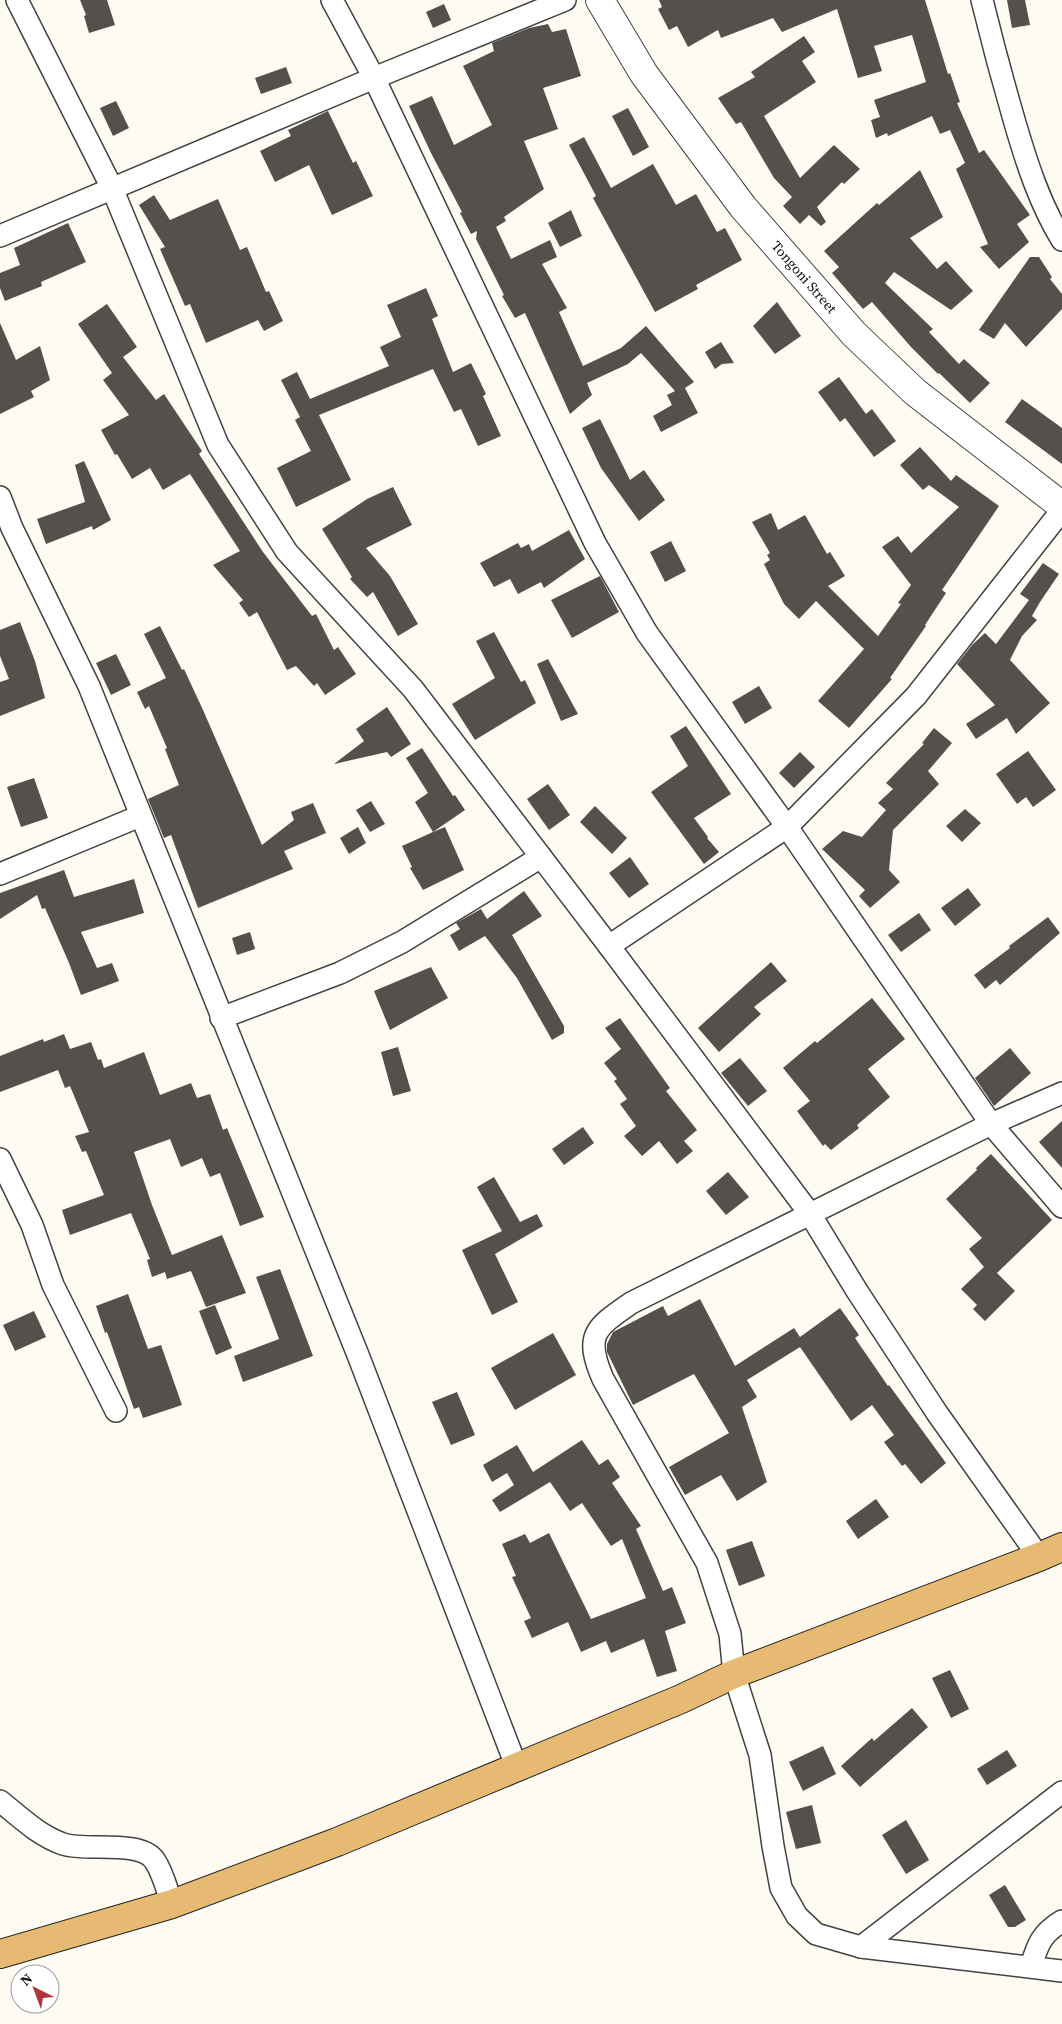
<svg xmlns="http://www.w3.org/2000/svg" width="1062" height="2024" font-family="'Source Serif 4',serif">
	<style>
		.building { fill: #56504c }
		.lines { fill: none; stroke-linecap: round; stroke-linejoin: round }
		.minor-casing { stroke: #424242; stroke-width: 24 }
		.tertiary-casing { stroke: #424242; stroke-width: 30 }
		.trunk-casing { stroke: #202020; stroke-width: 30 }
		.minor { stroke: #fff; stroke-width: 21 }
		.tertiary { stroke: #fff; stroke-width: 28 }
		.trunk { stroke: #e6ba72; stroke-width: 28 }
		.labels { text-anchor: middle; stroke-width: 5; stroke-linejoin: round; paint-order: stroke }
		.street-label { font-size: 14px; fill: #0f0f0f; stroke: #fff }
	</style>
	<rect width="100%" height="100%" fill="#fdfbf2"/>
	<g class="building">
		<path d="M80,0H107L115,25L89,33L84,16L86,15Z"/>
		<path d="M659,0H925L948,74L950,73L960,102L957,103L979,153L984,150L1030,215L1017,224L1029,242L999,269L980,247L988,244L956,169L965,163L950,130L940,134L932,116L888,136L887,133L876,138L871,120L880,117L874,100L926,82L912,35L874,46L882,71L858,78L837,9L782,32L773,18L721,38L718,30L688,47L677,26L669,30L658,9L662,7Z"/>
		<path d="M1007,0H1025L1030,25L1012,28Z"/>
		<path d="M444,4L451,20L433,28L426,12Z"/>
		<path d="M548,24L552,32L566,29L581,76L543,88L558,129L524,141L544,189L504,217L506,221L496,227L511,259L550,240L557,257L542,264L567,308L559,312L583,366L621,348L646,326L694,382L685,388L698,413L661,432L653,416L672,405L667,395L675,391L641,353L628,364L587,383L592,395L570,414L525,313L515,318L502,296L504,295L476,239L477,231L471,234L460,213L462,212L431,153L409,106L432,96L454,145L492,125L463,66L494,51L492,43L529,28Z"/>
		<path d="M804,36L815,52L802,61L816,82L764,116L800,178L834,145L860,169L844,184L842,182L817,207L826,222L821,226L809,215L800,224L783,206L792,197L774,178L741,122L736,124L718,98L755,77L751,72Z"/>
		<path d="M286,67L292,83L261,94L255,78Z"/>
		<path d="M116,101L129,128L113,136L100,108Z"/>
		<path d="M628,108L649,147L633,156L612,116Z"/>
		<path d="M328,111L353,163L356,161L373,196L332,215L309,165L275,182L260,151L291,136L288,130Z"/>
		<path d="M584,137L611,188L653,164L676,205L696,194L717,232L725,228L742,260L696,285L698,289L655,312L593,198L596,196L569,145Z"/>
		<path d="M920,170L943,217L910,238L937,269L946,261L973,291L951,310L894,272L885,283L933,329L929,332L959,364L964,359L990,383L970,403L939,373L938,374L911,347L872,302L863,309L832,273L839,267L824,251L877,203L879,205Z"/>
		<path d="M154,195L170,220L218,199L240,250L247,247L266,292L269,291L283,321L264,331L258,320L206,343L190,304L185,306L160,249L165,247L139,205Z"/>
		<path d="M571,210L582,236L560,247L548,223Z"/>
		<path d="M68,223L86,262L41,282L42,286L5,301L0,288V273L20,265L14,248Z"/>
		<path d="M1030,257H1039L1052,277L1050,279L1062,294V309L1026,347L1005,323L994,339L979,330Z"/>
		<path d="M426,288L438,316L432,319L453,372L471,363L486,394L483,396L501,436L478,446L461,409L454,412L433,369L319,415L351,480L296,507L277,468L311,451L295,420L300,417L281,380L297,372L310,399L389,366L380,347L401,337L387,305Z"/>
		<path d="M777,302L801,336L775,354L753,326Z"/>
		<path d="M107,304L137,347L123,357L156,400L164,394L202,451L199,454L263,552L312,616L316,614L334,650L338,647L356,674L325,695L317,683L314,686L296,666L287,670L257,612L249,617L239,603L243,600L213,565L240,551L190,474L163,490L150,468L132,479L117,454L115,455L101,430L129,415L103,380L112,373L78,324Z"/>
		<path d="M0,323L16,360L40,346L50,380L31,391L34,397L0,414Z"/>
		<path d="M721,342L734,363L722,364L715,369L705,352Z"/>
		<path d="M839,377L866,414L872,409L896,441L874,457L845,418L840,422L818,392Z"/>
		<path d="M1022,399L1062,428V464L1005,422Z"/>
		<path d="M600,419L630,480L644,470L665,500L639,521L601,468L582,428Z"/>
		<path d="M920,447L951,481L956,475L999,506L942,590L946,593L925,625L926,626L890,678L892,679L849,728L818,701L864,649L816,601L799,619L784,604L764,564L770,560L767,555L770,553L752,522L771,513L778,530L805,515L827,554L830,552L845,576L828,586L878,636L901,604L898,603L911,585L882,547L898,536L911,553L959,507L929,485L923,490L900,465Z"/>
		<path d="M84,461L111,520L93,530L92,526L46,544L37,519L85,502L75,465Z"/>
		<path d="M393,487L412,525L366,548L390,576L418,624L398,636L373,592L367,597L350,579L352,577L322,529L367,499Z"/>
		<path d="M569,530L585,559L544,588L541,582L518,594L510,579L494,587L480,563L518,543L521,548L529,544L532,551Z"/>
		<path d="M671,541L686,571L665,582L650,552Z"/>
		<path d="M1043,563L1059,574L1040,602L1032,616L1037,620L1022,636L1010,660L1050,703L1016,734L1007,718L976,739L966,724L995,705L957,664L972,645L985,633L996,644L1029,600L1020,594Z"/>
		<path d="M600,576L619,612L572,638L551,600Z"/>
		<path d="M20,622L35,661L45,698L0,716V682L9,679L0,656V630Z"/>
		<path d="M160,626L182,670L184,669L203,710L262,845L294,820L291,812L313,803L326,833L284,851L293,869L198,908L171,835L164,838L148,799L179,785L165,749L167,748L149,706L145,709L137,692L166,678L144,634Z"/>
		<path d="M494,632L521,682L525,680L536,703L475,740L452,704L495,678L476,641Z"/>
		<path d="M116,654L131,685L111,695L96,663Z"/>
		<path d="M548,659L578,714L561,721L537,664Z"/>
		<path d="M759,686L772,708L745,724L732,702Z"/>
		<path d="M387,707L411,744L391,757L387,752L334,764L364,741L356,729Z"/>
		<path d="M686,726L731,794L694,818L708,837L707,838L719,852L704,864L651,792L688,766L670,736Z"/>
		<path d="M934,728L952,743L928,771L939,784L893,830L889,870L900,882L870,908L859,896L865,890L822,849L843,831L862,837L886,810L878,803L893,789L886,783L924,744L922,743Z"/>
		<path d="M422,748L453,796L455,795L465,810L433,832L445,827L464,870L423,890L410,868L412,867L402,846L433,832L415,802L428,793L406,758Z"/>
		<path d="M1028,751L1056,790L1033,807L1026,797L1017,804L996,774Z"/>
		<path d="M800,752L815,767L794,788L779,773Z"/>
		<path d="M34,778L48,818L21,827L7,787Z"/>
		<path d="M548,784L570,815L549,830L527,799Z"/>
		<path d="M371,801L385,824L370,832L356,810Z"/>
		<path d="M595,806L627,838L612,854L580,822Z"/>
		<path d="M965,809L981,823L962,842L946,826Z"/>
		<path d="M358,827L366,843L349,854L340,838Z"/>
		<path d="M630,857L649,884L629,898L609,873Z"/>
		<path d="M64,870L74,897L134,879L144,913L81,932L97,968L112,963L119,981L81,995L69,963L45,908L42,909L37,895L0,919V893Z"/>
		<path d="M968,888L981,905L955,926L941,908Z"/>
		<path d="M524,891L542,916L512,935L564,1026V1033L552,1040L517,978L485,936L459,951L450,935L460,929L456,923L481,909L487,919Z"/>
		<path d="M919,913L931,930L901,952L888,935Z"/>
		<path d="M1048,917L1060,933L1000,985L996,980L985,989L974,975L1010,948L1009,946Z"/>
		<path d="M250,932L255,949L237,955L232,938Z"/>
		<path d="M771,962L787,981L754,1007L761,1014L719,1052L698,1028Z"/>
		<path d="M431,967L448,998L390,1030L374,991Z"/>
		<path d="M872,998L905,1039L868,1069L890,1097L857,1125L859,1128L831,1150L825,1144L823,1146L797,1111L810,1101L783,1068L815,1041L817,1043Z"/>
		<path d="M620,1018L670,1088L666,1091L697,1130L684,1141L693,1151L677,1164L659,1141L642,1156L624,1136L636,1126L620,1104L627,1099L614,1081L617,1079L604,1063L621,1049L605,1028Z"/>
		<path d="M64,1034L70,1049L91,1042L98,1060L101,1059L104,1068L144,1052L160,1095L191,1083L197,1098L210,1094L223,1130L227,1128L264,1217L240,1226L220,1173L210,1177L202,1158L181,1167L170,1139L134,1152L152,1205L172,1255L222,1235L246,1293L206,1307L191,1271L167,1279L165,1272L152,1277L147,1260L150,1259L131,1213L70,1235L62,1210L104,1195L86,1151L82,1152L75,1136L89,1132L70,1086L65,1088L58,1070L0,1092V1056L43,1039L44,1042Z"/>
		<path d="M398,1047L411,1091L393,1096L381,1052Z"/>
		<path d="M1010,1048L1031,1073L994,1106L975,1078Z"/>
		<path d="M740,1058L767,1091L748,1106L721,1073Z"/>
		<path d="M1062,1121V1168L1039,1142Z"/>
		<path d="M583,1127L594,1143L564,1165L552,1149Z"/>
		<path d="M991,1154L1052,1220L997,1273L1015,1291L985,1321L973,1309L977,1305L961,1289L984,1267L969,1249L982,1238L946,1199L977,1170L976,1168Z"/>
		<path d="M728,1172L749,1197L726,1215L706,1191Z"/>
		<path d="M494,1177L520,1222L537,1214L543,1226L495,1254L518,1302L492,1315L462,1250L502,1231L477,1187Z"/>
		<path d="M280,1269L313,1356L243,1382L234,1356L279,1339L256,1277Z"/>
		<path d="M128,1294L148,1349L161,1345L182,1405L143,1418L139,1407L134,1409L107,1332L105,1333L96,1306Z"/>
		<path d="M700,1299L735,1366L794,1328L800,1337L840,1308L859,1335L855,1338L888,1386L889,1385L946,1463L921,1484L905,1464L902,1466L884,1442L894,1435L872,1405L851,1421L800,1347L747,1380L757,1397L742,1407L767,1482L737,1501L721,1475L685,1495L669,1467L729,1433L694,1374L633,1405L607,1352V1344L613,1332L663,1306L668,1316Z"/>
		<path d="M215,1305L232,1348L216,1355L199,1311Z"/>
		<path d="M34,1311L46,1337L15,1351L3,1325Z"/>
		<path d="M553,1333L576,1375L515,1410L491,1368Z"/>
		<path d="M457,1392L475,1435L451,1445L432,1402Z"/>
		<path d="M582,1440L599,1465L608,1459L620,1477L612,1483L641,1526L636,1529L663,1591L672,1587L686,1623L665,1631L677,1671L657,1677L644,1639L611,1653L606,1641L581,1652L568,1622L532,1638L524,1621L531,1618L512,1577L516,1576L502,1544L525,1534L530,1543L549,1533L591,1619L646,1598L622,1539L611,1546L582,1503L570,1511L550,1482L500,1512L492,1500L514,1485L507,1473L492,1482L483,1465L517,1445L533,1472Z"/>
		<path d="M876,1499L889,1517L858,1539L846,1521Z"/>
		<path d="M752,1541L765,1576L739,1586L726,1550Z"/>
		<path d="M950,1670L969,1709L951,1718L932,1678Z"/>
		<path d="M912,1708L928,1727L860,1787L841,1766L872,1738L874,1741Z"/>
		<path d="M823,1746L836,1774L803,1791L789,1762Z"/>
		<path d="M1007,1750L1017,1766L987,1785L977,1769Z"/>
		<path d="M812,1805L821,1843L796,1849L786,1812Z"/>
		<path d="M906,1820L929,1860L906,1874L882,1835Z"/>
		<path d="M1005,1885L1026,1920L1015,1927H1008L989,1895Z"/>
	</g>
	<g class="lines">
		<defs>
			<g id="minor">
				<path d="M17,0L112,188L218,445L287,552L413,689L609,946L810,1214L857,1291L937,1413L1039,1557"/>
				<path d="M332,0L374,78L595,543L647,633L787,827L991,1124L1062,1207"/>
				<path d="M982,0C992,41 1003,82 1015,123C1027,164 1040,204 1062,240"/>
				<path d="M0,236L374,78L565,0"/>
				<path d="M0,497L12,528L89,686L358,1355L517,1768"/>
				<path d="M0,874L140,816"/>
				<path d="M609,946L787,827L916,696L1062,510"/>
				<path d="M221,1018L340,973L402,942L541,857"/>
				<path d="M1062,1093L991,1124L631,1303C595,1328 584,1335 603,1379L707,1563L730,1634L734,1674L760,1755L773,1846L781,1888L797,1916L816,1934L861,1947L1062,1971"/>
				<path d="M0,1159L32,1225L53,1285L116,1411"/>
				<path d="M0,1801C20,1817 38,1835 63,1844C86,1852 141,1839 155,1861C163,1873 167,1890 172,1904"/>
				<path d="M861,1947L1062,1792"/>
				<path d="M1031,1966C1038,1944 1041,1934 1062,1921"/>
			</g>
			<g id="tertiary">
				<path id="s1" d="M600,0L644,74L743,207L854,334L915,392L1062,506"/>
			</g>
			<path id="trunk" d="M0,1954L172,1904L337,1842L681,1699L734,1674L1039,1557L1062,1547"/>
		</defs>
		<use href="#minor" class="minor-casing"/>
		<use href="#tertiary" class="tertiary-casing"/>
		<use href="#trunk" class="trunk-casing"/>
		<use href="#minor" class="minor"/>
		<use href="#tertiary" class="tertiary"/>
		<use href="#trunk" class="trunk"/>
	</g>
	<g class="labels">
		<g class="street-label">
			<text dy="5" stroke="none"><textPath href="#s1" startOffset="345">Tongoni Street</textPath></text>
		</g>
	</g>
	<g transform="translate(35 1989) rotate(318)"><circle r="24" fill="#ffffff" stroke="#9f9f9f"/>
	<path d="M0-4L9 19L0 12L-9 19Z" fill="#af373b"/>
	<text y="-8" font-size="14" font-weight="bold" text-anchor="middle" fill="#0f0f0f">N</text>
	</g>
</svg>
